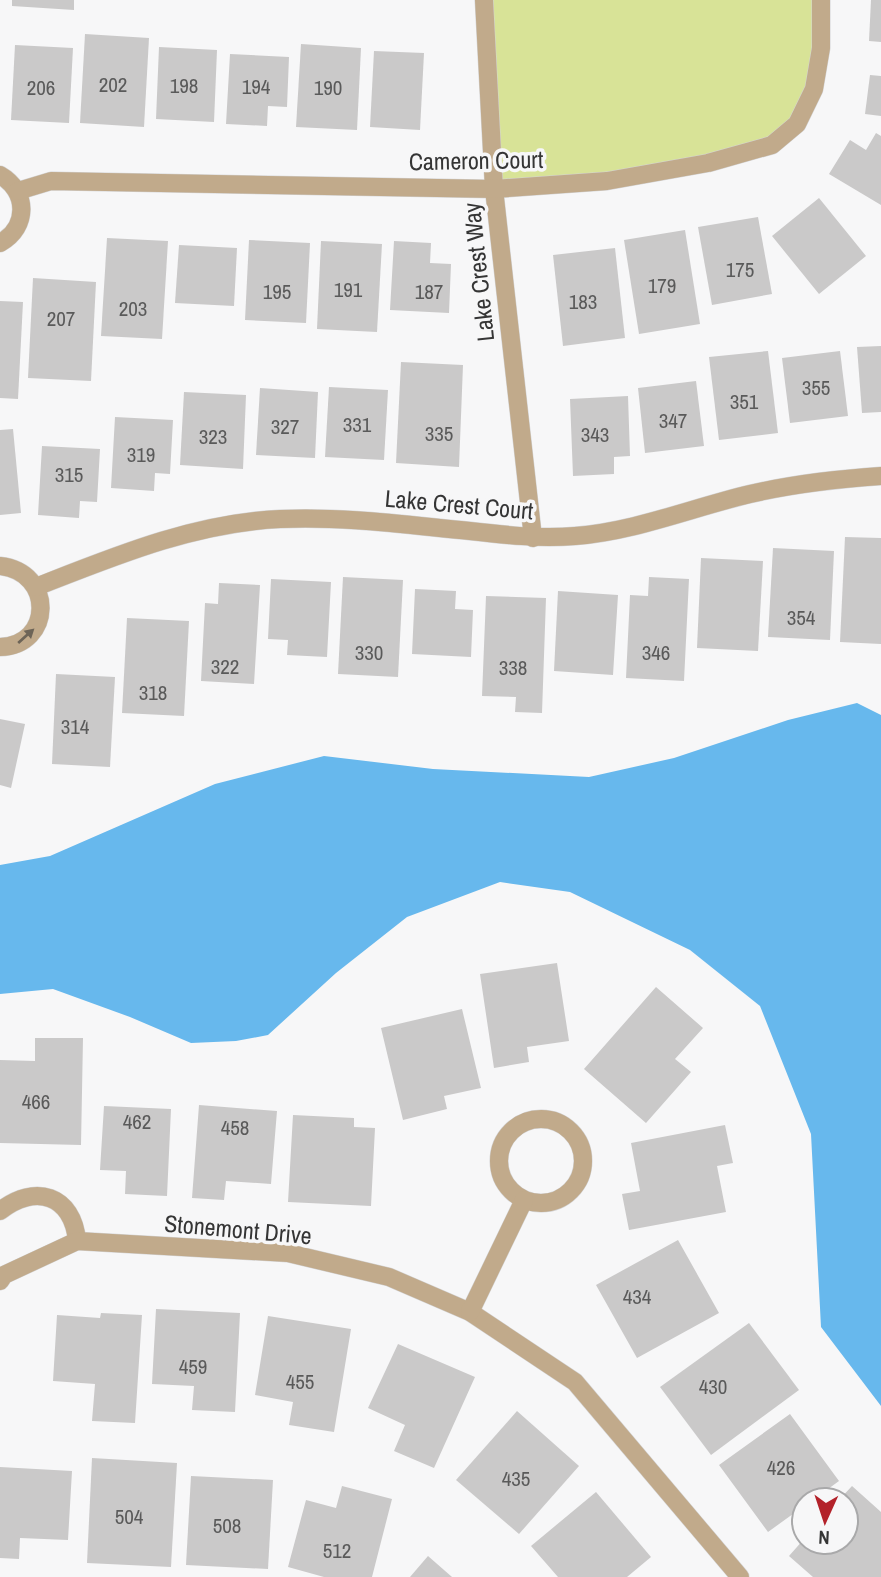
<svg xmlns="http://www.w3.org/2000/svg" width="881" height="1577" font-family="'Archivo Narrow',sans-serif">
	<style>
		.green { fill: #d8e397 }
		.water { fill: #67b8ed }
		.building { fill: #cac9c9 }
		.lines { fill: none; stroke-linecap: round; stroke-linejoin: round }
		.minor-casing { stroke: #d4d4d5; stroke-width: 19 }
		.minor { stroke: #c1aa8b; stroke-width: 18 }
		.oneway { fill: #6d6457 }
		.labels { text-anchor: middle; stroke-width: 7; stroke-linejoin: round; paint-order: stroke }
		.number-label { font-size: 21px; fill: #5a5a5a }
		.street-label { font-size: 24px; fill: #353535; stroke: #f7f7f8 }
	</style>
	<rect width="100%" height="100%" fill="#f7f7f8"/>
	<path class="green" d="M484,0H821L814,89L772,145L708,163L495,189Z"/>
	<path class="water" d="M857,703L881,715V1406L821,1327L811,1134L760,1006L690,950L570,892L500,882L407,917L336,973L268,1035L236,1041L191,1043L130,1017L53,989L0,994V865L50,856L215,784L324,756L433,769L589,777L674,758L788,720Z"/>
	<g class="building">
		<path d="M12,0H74V10L12,6Z"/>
		<path d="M871,0H881V42L869,41Z"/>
		<path d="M85,34L149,38L144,127L80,123Z"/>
		<path d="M301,44L361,48L357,130L296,127Z"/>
		<path d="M15,45L73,48L69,123L11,120Z"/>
		<path d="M159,47L217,50L214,122L156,119Z"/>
		<path d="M374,51L424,53L420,130L370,127Z"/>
		<path d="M230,54L289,57L287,107L268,106L267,126L226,124Z"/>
		<path d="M870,75L881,76V116L865,114Z"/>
		<path d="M876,133L881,136V205L829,174L850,140L866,150Z"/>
		<path d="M819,198L866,256L819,294L772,236Z"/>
		<path d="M758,217L772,294L712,305L698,227Z"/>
		<path d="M685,230L700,324L639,334L624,240Z"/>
		<path d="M107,238L168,241L162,339L101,336Z"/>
		<path d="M249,240L310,243L306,323L245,320Z"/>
		<path d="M321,241L382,244L377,332L317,329Z"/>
		<path d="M394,241L431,243L430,263L451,264L449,313L390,310Z"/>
		<path d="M179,245L237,248L234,306L175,303Z"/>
		<path d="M615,248L625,338L563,346L553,255Z"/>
		<path d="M33,278L96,282L91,381L28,378Z"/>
		<path d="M0,301L23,302L18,399L0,398Z"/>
		<path d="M881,346V412L862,413L857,347Z"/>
		<path d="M768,351L778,433L719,440L709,357Z"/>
		<path d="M840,351L848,416L790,423L782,358Z"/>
		<path d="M401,362L463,365L459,467L396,463Z"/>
		<path d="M696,381L704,446L645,453L638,388Z"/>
		<path d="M329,387L388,390L384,460L325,457Z"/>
		<path d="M260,388L318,392L315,458L256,455Z"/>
		<path d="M184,392L246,395L243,469L180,465Z"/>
		<path d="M628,396L630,456L614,457V474L573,476L570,399Z"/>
		<path d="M115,417L173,420L170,474L155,473L154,491L111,488Z"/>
		<path d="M13,429L21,513L0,515V430Z"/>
		<path d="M42,446L100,449L97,502L80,501L79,518L38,515Z"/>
		<path d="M845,537L881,538V644L840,642Z"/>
		<path d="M773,548L834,551L830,640L768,637Z"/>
		<path d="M701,558L763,561L758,651L697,648Z"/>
		<path d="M343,577L403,580L398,677L338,674Z"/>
		<path d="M649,577L689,579L684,681L626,678L630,595L648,596Z"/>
		<path d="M271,579L331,582L327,657L287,655L288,640L268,639Z"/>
		<path d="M219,583L260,585L254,684L201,681L205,603L218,604Z"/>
		<path d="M415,589L456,591L455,609L473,610L471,657L412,654Z"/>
		<path d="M558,591L618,595L613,675L554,671Z"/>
		<path d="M486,596L546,598L542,713L515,712L516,697L482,696Z"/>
		<path d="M127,618L189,621L184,716L122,713Z"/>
		<path d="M56,674L115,677L110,767L52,764Z"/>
		<path d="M0,719L25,724L11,788L0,785Z"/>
		<path d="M557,963L569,1041L527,1047L529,1062L494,1068L480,974Z"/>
		<path d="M656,987L703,1028L675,1059L691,1072L646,1123L584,1069Z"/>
		<path d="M462,1009L481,1088L444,1096L447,1109L403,1120L381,1028Z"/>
		<path d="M35,1038H83L81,1145L0,1143V1060L35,1061Z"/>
		<path d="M199,1105L277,1111L271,1184L226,1181L224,1200L192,1198Z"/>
		<path d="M104,1106L171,1109L167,1196L125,1194L126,1171L100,1170Z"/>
		<path d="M293,1115L354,1118V1127L375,1128L371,1206L288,1202Z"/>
		<path d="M725,1125L733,1163L717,1166L726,1212L629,1230L622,1194L640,1191L631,1143Z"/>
		<path d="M678,1240L719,1313L637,1358L596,1285Z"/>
		<path d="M156,1309L240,1313L235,1412L192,1410L194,1386L152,1384Z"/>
		<path d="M101,1313L142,1315L135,1423L92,1421L95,1384L53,1381L57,1315L100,1318Z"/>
		<path d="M268,1316L351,1329L334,1432L289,1425L293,1402L255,1395Z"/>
		<path d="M749,1323L799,1390L711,1455L660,1387Z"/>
		<path d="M398,1344L475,1377L434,1468L394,1451L405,1425L368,1408Z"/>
		<path d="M517,1411L579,1466L519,1534L456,1480Z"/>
		<path d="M790,1414L839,1481L813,1500H804V1506L768,1532L719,1465Z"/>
		<path d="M92,1458L177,1463L171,1567L87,1563Z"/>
		<path d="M0,1467L72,1471L68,1540L20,1538L19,1559L0,1558Z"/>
		<path d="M191,1476L273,1480L268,1569L186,1565Z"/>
		<path d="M342,1486L392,1499L372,1577H324L288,1567L306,1500L336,1508Z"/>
		<path d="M852,1486L881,1512V1577H813L789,1556L804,1539V1542H846V1500H839Z"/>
		<path d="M596,1492L651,1557L627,1577H558L531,1546Z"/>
		<path d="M428,1556L452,1577H410Z"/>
	</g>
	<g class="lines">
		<defs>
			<g id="minor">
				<path d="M484,0L494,189L533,538"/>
				<path d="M0,175C28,191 29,227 0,243"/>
				<path d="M18,191L51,181L494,189L607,181L708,163L772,145L797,124L814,89L821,48V0"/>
				<path d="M0,566C55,572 53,646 0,647"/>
				<path d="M36,587C115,556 194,523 280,519C343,516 407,525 470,531C505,535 540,539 575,536C636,531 691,508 750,494C793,484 837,479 881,476"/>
				<circle cx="541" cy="1161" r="42"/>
				<path d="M0,1211C35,1183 73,1195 77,1241"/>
				<path d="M0,1281L4,1275L77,1241L288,1253L389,1277L470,1312L575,1382L740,1577"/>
				<path d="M470,1312L524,1200"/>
			</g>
		</defs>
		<use href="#minor" class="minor-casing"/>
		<use href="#minor" class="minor"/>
	</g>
	<defs><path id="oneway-solid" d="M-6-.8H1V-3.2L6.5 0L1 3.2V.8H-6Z" transform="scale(1.75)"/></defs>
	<use class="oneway" href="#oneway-solid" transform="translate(26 636) rotate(-42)"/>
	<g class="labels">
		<g class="number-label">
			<text x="113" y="92">202</text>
			<text x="184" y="93">198</text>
			<text x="256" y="94">194</text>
			<text x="41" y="95">206</text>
			<text x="328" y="95">190</text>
			<text x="740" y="277">175</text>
			<text x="662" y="293">179</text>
			<text x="348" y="297">191</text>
			<text x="277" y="299">195</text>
			<text x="429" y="299">187</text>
			<text x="583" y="309">183</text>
			<text x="133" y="316">203</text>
			<text x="61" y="326">207</text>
			<text x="816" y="395">355</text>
			<text x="744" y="409">351</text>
			<text x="673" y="428">347</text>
			<text x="357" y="432">331</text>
			<text x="285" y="434">327</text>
			<text x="439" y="441">335</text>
			<text x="595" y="442">343</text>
			<text x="213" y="444">323</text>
			<text x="141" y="462">319</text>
			<text x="69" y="482">315</text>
			<text x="801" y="625">354</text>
			<text x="369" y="660">330</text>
			<text x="656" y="660">346</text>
			<text x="225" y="674">322</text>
			<text x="513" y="675">338</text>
			<text x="153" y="700">318</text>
			<text x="75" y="734">314</text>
			<text x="36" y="1109">466</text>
			<text x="137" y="1129">462</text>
			<text x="235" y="1135">458</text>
			<text x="637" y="1304">434</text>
			<text x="193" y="1374">459</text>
			<text x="300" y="1389">455</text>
			<text x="713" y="1394">430</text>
			<text x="781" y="1475">426</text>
			<text x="516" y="1486">435</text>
			<text x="129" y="1524">504</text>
			<text x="227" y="1533">508</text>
			<text x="337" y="1558">512</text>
		</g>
		<g class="street-label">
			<text transform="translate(476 161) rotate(-1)" y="8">Cameron Court</text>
			<text transform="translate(479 272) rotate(-96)" y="8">Lake Crest Way</text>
			<text transform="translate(459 505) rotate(5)" y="8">Lake Crest Court</text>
			<text transform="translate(238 1230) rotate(5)" y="8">Stonemont Drive</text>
		</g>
	</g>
	<g transform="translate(825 1521) rotate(183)"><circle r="33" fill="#f7f7f8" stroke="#a9a9aa" stroke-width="2"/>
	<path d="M0-5L12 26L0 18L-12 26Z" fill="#b3222a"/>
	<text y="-10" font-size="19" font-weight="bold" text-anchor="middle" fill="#353535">N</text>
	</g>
</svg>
